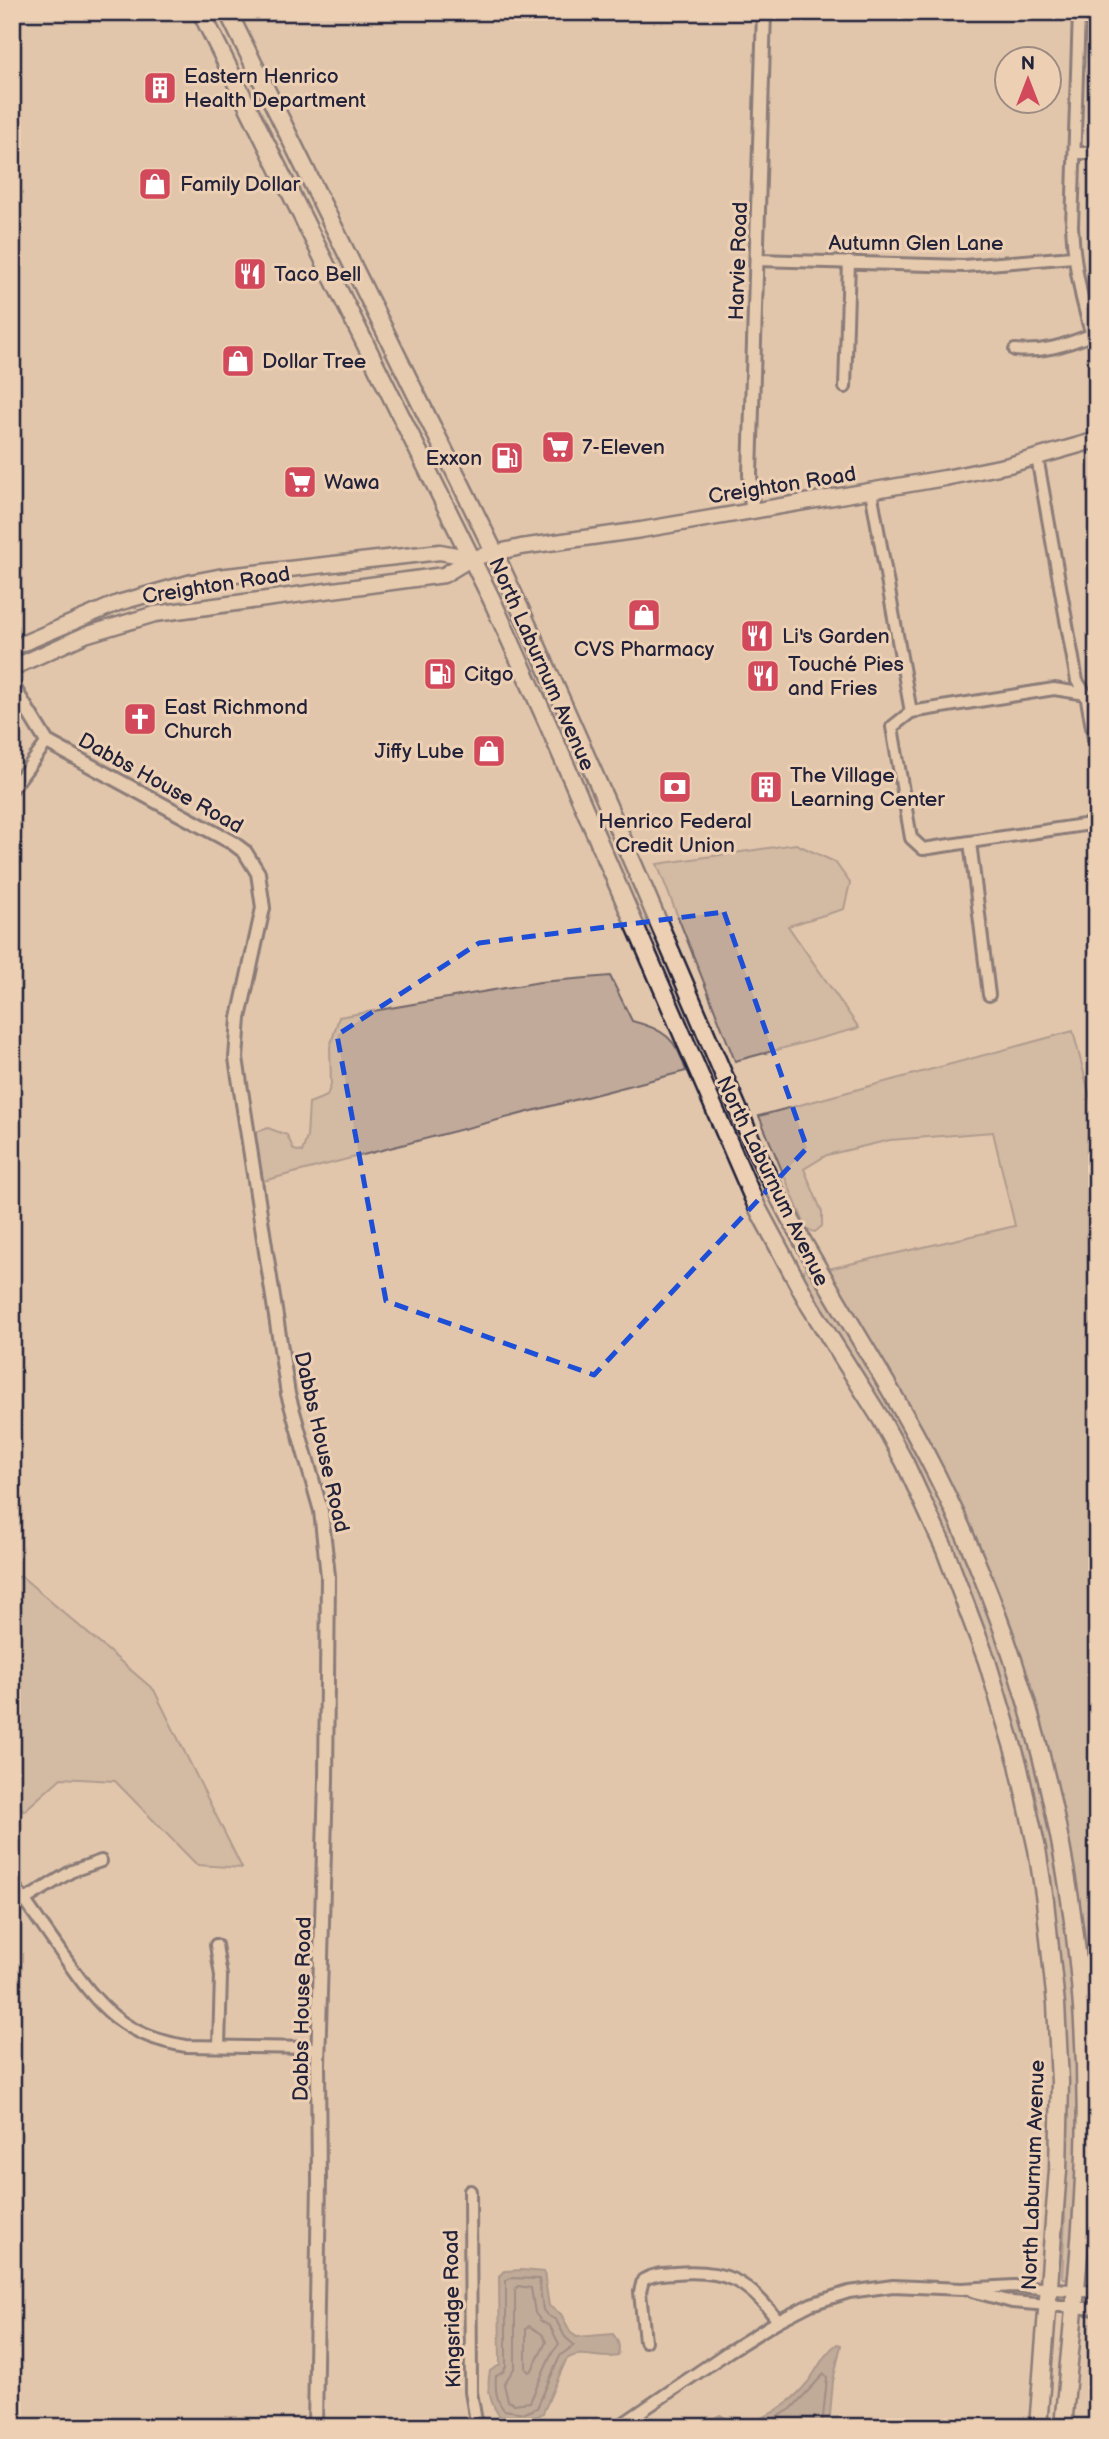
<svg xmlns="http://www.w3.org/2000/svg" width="1109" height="2439" font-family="'Balsamiq Sans',sans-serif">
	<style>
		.green { fill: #c1aa99; stroke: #72666a; stroke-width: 2 }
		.water { fill: #988781; stroke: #695f65; stroke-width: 2 }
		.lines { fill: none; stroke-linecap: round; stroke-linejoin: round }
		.shore { stroke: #514a57; stroke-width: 2 }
		.minor-casing { stroke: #22223b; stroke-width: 16 }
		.tertiary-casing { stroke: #22223b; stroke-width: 18 }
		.secondary-casing { stroke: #22223b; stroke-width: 19 }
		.primary-casing { stroke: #22223b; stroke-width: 21 }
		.minor { stroke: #edd0b3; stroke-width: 10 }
		.tertiary { stroke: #edd0b3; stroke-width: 12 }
		.secondary { stroke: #edd0b3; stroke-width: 14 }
		.primary { stroke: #edd0b3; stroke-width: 16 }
		.marked { fill: none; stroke: #1d4ed8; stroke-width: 5; stroke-dasharray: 14 9; stroke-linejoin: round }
		.labels { text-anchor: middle; stroke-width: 6; stroke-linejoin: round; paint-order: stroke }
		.poi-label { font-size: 21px; fill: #22223b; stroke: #edd0b3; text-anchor: start }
		.street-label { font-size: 21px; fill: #22223b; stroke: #edd0b3 }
	</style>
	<rect width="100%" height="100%" fill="#e1c6ac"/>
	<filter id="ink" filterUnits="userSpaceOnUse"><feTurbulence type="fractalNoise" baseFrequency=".0143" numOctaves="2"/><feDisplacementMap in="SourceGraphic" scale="14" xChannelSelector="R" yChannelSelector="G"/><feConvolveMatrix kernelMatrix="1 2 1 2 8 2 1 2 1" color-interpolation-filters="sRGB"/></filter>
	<g filter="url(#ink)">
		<g class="green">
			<path d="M796,844L835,862L850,883L844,909L788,926L859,1028L735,1061L657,864Z"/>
			<path d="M610,976L632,1021C664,1029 677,1039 686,1071L263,1181L254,1133L268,1128L287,1135L294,1150L302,1152L307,1137L309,1103L327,1096L331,1084L330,1047L339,1017L540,982Z"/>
			<path d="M1073,1031L1097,1123V2144C1091,2032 1081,1922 1061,1812C1053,1771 1045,1728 1032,1688C1014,1633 993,1578 969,1525C929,1436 877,1353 828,1269L1015,1226L993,1132L890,1140L827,1155L804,1169L822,1212V1226L815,1232L807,1230L759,1116Z"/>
			<path d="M807,1268L812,1269C862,1355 917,1439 957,1530C1031,1700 1075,1892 1078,2078C1079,2144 1073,2210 1068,2275L1066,2279L1062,2277L1065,2216L1038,1830L905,1451L804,1279L803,1271Z"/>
			<path d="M21,1576L154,1690L242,1868L197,1865L115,1781L61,1778L24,1811L12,1797V1580Z"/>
		</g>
		<g class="water">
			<path d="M522,2270L544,2272L549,2306L561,2314L571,2333L577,2337L613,2334C619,2341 620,2347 618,2356C600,2361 581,2348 566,2360L543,2413C531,2422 514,2420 500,2417C490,2403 486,2388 490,2371L500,2365L499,2276L504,2271Z"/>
			<path d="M837,2344L841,2345L833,2381L829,2427H698L720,2415C725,2417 728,2422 734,2422C762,2425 791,2403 808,2382C818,2369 823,2354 837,2344Z"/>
		</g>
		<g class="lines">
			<g class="shore">
				<path d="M510,2278L539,2279L543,2310L547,2315L556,2320L565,2337L574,2345L560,2356L537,2408L525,2413L504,2410C496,2400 495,2389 496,2376L503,2372L506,2366V2281Z"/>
				<path d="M518,2286L531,2288L535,2313L541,2321L550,2326L559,2344L552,2353L530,2402L514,2404L508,2401L504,2384L515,2367V2290Z"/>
				<path d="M529,2326L542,2334L546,2342L532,2370L529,2372L526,2369V2329Z"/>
				<path d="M750,2427L769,2422L791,2409L824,2374L827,2378L822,2427"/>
			</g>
			<defs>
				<g id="minor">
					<path d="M1079,12L1072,226C1074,269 1083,310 1097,351"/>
					<path d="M1076,153H1097"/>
					<path d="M758,260L964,266L1073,257"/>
					<path d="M1015,350C1043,353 1065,345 1091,335"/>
					<path d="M845,387L849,262"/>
					<path d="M1037,457L1077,681L1086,694L1097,755"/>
					<path d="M871,491L911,712L892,727L911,838L923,849L1097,823"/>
					<path d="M911,712L1054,689L1086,694"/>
					<path d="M12,789L47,742"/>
					<path d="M970,842L989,995"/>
					<path d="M12,1883C30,1907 47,1933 65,1958C99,2007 123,2036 186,2046L319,2048"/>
					<path d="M12,1908L72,1871L101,1861"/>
					<path d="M216,1945L221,1976L219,2046"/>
					<path d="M470,2191L471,2392L477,2427"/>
					<path d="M972,2291L1012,2302L1097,2309"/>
					<path d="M645,2341L640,2292L643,2280C653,2274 663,2274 675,2273C726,2269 748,2280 778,2321"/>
					<path d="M618,2427L728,2352L778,2321L811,2304L849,2292L893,2286L962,2289L1014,2286L1097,2292"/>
				</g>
				<g id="tertiary">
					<path d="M752,511L750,474L764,12"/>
					<path d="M12,685L47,742L233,843L245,852L258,873L263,908L239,1018L236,1058L288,1394L321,1511L328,1576L326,1780L318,2064L319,2180L315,2427"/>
				</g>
				<g id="secondary">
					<path d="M12,648L118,603L192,582L218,577L440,552L472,558"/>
					<path d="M12,668L85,635L155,614L444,575L472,558L521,547L641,530L945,478L1009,465L1097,440"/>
				</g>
				<g id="primary">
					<path d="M201,12L491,598L547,722L757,1207L810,1306L881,1419L905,1463L945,1550L987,1661L1018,1764L1037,1849L1045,1901L1056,2004L1060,2082L1058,2170L1038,2427"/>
					<path d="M228,12C288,133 347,255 407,376C436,435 466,493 494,552C584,746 667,942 751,1139C805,1263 888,1372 946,1494C1044,1698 1092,1927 1085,2153C1082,2244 1071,2336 1063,2427"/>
				</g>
			</defs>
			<use href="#minor" class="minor-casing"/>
			<use href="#tertiary" class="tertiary-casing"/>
			<use href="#secondary" class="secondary-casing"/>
			<use href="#primary" class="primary-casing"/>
			<use href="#minor" class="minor"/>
			<use href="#tertiary" class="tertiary"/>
			<use href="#secondary" class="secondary"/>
			<use href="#primary" class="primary"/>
		</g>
	</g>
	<path d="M0 0H1109V2439H0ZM724,912L807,1148L594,1375L386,1301L337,1035L479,943Z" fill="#e1c6ac" fill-opacity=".55" fill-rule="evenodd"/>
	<path class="marked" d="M724,912L807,1148L594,1375L386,1301L337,1035L479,943Z"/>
	<defs>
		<symbol id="building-square" viewBox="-11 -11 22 22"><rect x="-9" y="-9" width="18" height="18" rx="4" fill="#d1495b" stroke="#edd0b3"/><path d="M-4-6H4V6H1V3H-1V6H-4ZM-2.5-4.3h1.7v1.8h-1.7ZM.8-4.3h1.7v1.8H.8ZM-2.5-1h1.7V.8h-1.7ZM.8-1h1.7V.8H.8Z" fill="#fff"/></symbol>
		<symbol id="shop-square" viewBox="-11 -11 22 22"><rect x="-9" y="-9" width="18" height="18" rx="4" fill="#d1495b" stroke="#edd0b3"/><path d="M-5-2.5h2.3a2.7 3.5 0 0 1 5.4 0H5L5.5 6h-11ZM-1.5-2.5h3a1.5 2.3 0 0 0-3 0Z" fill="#fff"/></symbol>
		<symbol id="restaurant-square" viewBox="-11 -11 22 22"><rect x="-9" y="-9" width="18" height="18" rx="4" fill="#d1495b" stroke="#edd0b3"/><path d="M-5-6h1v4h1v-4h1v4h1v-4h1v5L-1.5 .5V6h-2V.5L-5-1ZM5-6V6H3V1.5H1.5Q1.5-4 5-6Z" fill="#fff"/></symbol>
		<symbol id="supermarket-square" viewBox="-11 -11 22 22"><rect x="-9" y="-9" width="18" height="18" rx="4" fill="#d1495b" stroke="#edd0b3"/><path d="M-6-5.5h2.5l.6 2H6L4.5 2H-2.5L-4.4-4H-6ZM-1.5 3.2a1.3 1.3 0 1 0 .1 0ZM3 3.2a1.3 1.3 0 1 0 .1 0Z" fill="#fff"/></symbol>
		<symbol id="fuel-square" viewBox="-11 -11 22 22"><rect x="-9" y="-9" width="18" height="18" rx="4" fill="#d1495b" stroke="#edd0b3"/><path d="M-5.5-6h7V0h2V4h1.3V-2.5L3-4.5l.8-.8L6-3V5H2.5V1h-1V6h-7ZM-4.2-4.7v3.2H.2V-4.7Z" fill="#fff"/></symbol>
		<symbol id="church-square" viewBox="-11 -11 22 22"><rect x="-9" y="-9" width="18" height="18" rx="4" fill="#d1495b" stroke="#edd0b3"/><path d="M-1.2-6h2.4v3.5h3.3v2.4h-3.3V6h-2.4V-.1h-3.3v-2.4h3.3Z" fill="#fff"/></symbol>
		<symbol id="bank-square" viewBox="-11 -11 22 22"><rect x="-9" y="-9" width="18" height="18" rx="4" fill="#d1495b" stroke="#edd0b3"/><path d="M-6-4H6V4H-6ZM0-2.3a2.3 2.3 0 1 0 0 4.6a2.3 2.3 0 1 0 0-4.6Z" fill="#fff"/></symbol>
	</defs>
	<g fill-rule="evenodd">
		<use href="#building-square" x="141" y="69" width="38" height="38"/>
		<use href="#shop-square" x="136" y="165" width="38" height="38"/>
		<use href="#restaurant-square" x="231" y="255" width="38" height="38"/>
		<use href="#shop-square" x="219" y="342" width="38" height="38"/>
		<use href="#supermarket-square" x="539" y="428" width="38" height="38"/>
		<use href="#fuel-square" x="488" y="439" width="38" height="38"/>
		<use href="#supermarket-square" x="281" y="463" width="38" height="38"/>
		<use href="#shop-square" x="625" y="596" width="38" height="38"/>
		<use href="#restaurant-square" x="738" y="617" width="38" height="38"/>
		<use href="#fuel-square" x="421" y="655" width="38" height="38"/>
		<use href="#restaurant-square" x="744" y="657" width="38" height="38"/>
		<use href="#church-square" x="121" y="700" width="38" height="38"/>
		<use href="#shop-square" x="470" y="732" width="38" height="38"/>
		<use href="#bank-square" x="656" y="768" width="38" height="38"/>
		<use href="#building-square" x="747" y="768" width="38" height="38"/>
	</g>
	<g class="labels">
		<g class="poi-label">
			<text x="184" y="83">Eastern Henrico<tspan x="184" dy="24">Health Department</tspan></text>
			<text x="180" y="191">Family Dollar</text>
			<text x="274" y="281">Taco Bell</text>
			<text x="262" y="368">Dollar Tree</text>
			<text x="582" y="454">7-Eleven</text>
			<text x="482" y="465" text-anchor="end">Exxon</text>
			<text x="324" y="489">Wawa</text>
			<text x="782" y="643">Li's Garden</text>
			<text x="644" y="656" text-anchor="middle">CVS Pharmacy</text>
			<text x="788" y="671">Touché Pies<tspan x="788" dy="24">and Fries</tspan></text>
			<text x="464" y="681">Citgo</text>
			<text x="164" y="714">East Richmond<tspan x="164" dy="24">Church</tspan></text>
			<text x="464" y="758" text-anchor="end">Jiffy Lube</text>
			<text x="790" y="782">The Village<tspan x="790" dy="24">Learning Center</tspan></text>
			<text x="675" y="828" text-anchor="middle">Henrico Federal<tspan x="675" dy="24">Credit Union</tspan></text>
		</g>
		<g class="street-label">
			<text x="916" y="250">Autumn Glen Lane</text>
			<text transform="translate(738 261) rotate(-88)" y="7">Harvie Road</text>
			<text transform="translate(782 485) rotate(-9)" y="7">Creighton Road</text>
			<text transform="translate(216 585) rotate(-9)" y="7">Creighton Road</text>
			<text transform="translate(542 664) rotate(66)" y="7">North Laburnum Avenue</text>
			<text transform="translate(161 783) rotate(29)" y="7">Dabbs House Road</text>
			<text transform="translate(773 1181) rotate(64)" y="7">North Laburnum Avenue</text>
			<text transform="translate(322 1442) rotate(77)" y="7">Dabbs House Road</text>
			<text transform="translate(302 2009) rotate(-89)" y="7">Dabbs House Road</text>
			<text transform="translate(1033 2175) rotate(-88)" y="7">North Laburnum Avenue</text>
			<text transform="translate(452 2309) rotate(-91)" y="7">Kingsridge Road</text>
		</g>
	</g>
	<rect width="1109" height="2439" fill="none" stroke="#edd0b3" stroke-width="42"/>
	<rect x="21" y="21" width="1067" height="2397" fill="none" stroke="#22223b" stroke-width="2.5" filter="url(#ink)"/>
	<g transform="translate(1028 80)"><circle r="33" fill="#edd0b3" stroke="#9c8a83" stroke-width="2"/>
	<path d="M0-5L12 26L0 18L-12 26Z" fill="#d1495b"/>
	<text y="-10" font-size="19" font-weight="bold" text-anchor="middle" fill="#22223b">N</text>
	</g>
</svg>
